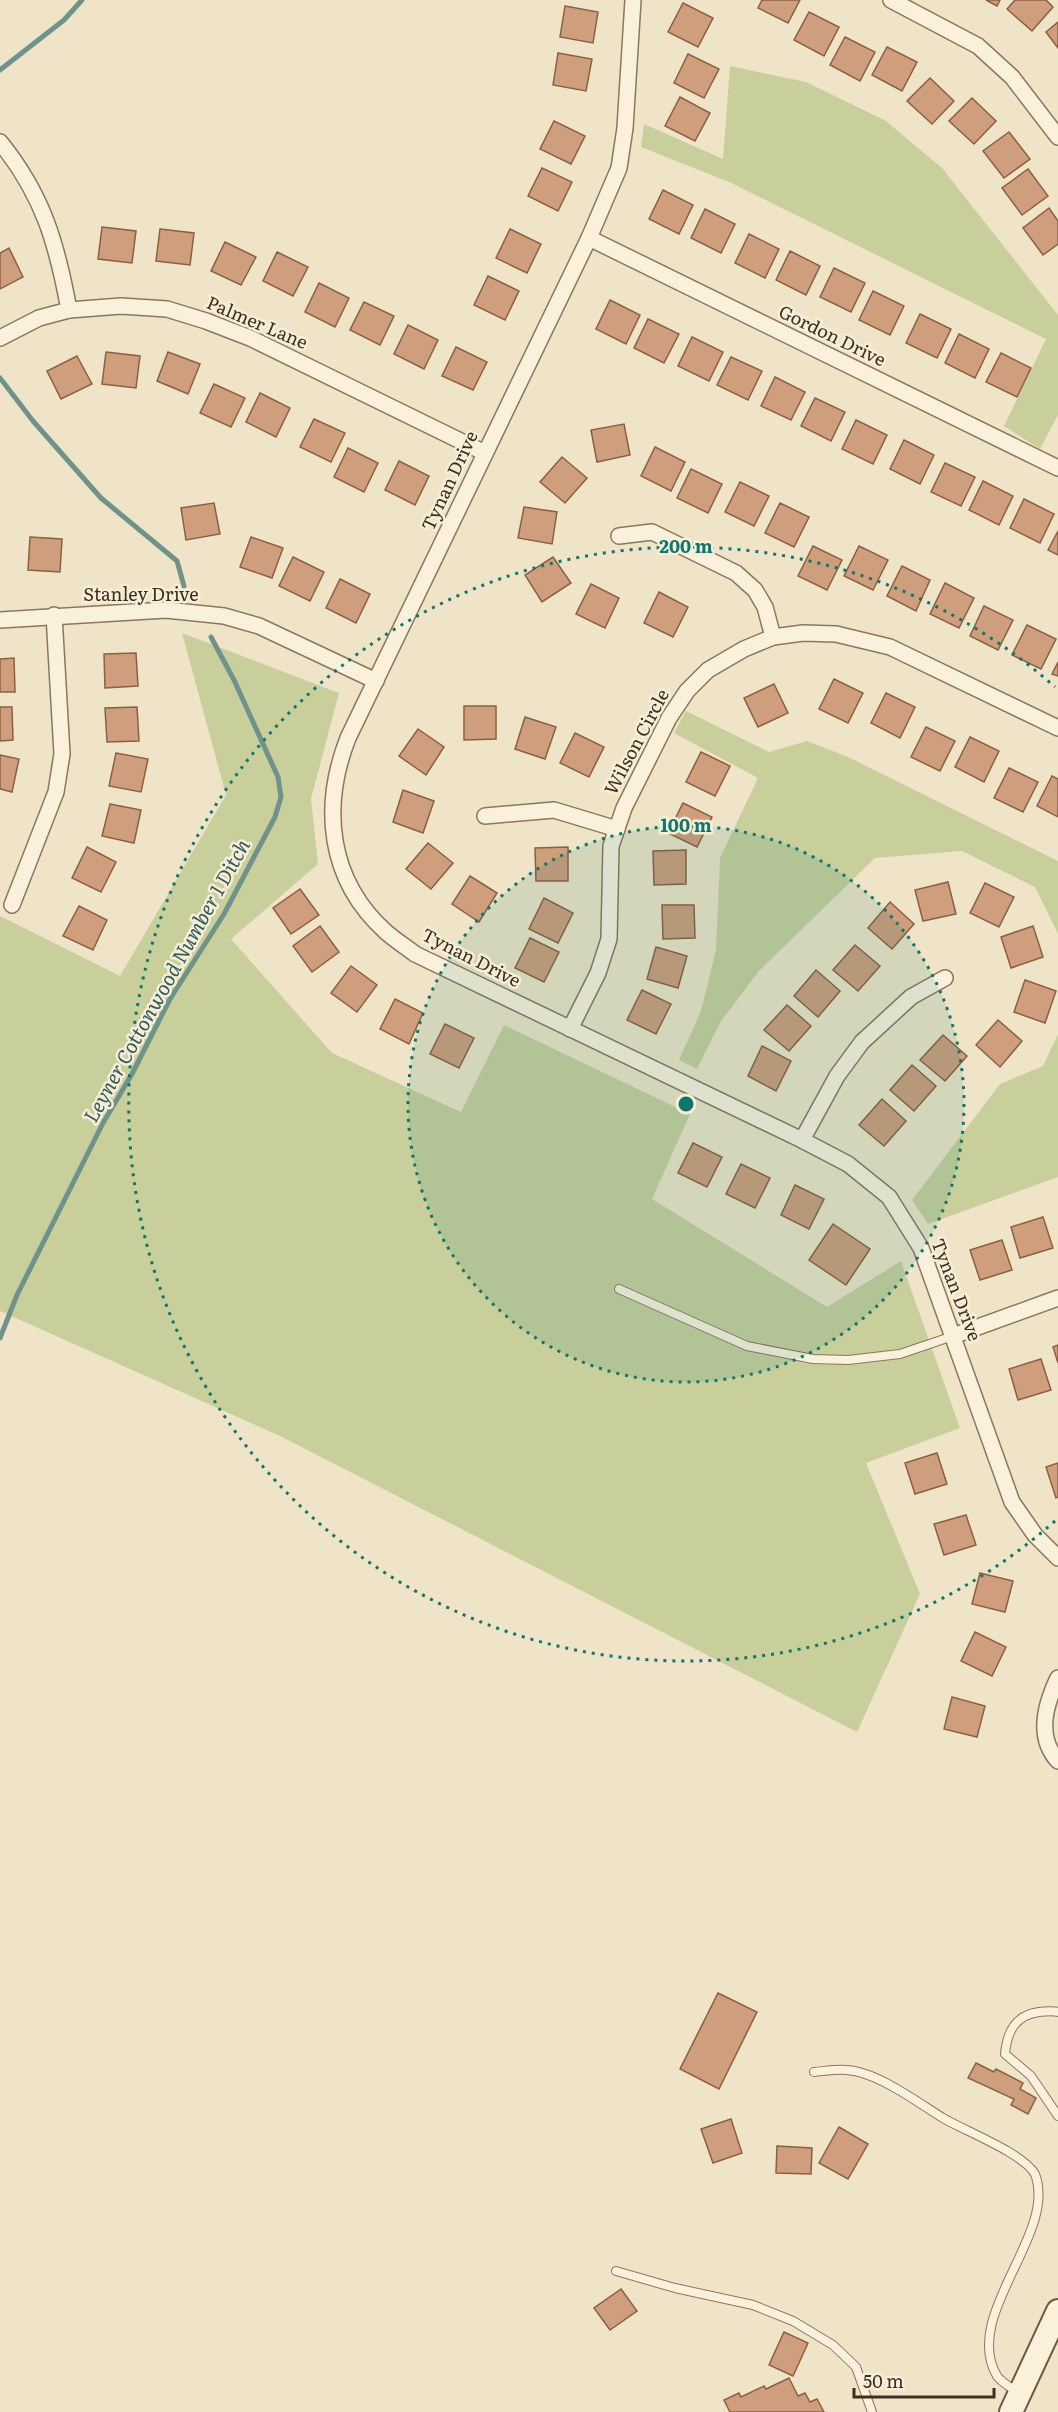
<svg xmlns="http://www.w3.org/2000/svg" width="1058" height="2412" font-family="Literata,serif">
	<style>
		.green { fill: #c9cf9b }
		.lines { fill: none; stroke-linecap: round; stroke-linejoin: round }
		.stream { stroke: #6f938a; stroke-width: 5 }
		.building { fill: #cf9f7d; stroke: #8d5f41; stroke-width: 1.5 }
		.lane-casing { stroke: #8d765c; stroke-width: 10 }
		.street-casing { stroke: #8d765c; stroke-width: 18 }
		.secondary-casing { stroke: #6f573f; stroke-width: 26 }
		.lane { stroke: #faf1dc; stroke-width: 8 }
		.street { stroke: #faf1dc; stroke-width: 15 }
		.secondary { stroke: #faf1dc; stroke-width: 22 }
		.ring { fill: none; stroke: #0f766e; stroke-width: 3; stroke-dasharray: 3 6 }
		.labels { text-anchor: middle; stroke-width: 5; stroke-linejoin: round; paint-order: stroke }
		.street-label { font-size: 18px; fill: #3d2e20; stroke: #f7eed8 }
		.water-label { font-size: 20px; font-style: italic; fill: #2f5d5a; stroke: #f7eed8 }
		.centre { fill: #0f766e; stroke: #f7eed8; stroke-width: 3 }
		.ring-label { font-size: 18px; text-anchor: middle; font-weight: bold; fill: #0f766e; stroke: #f7eed8; stroke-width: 5; stroke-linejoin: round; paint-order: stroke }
	</style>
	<rect width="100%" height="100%" fill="#f0e4c8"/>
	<g class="green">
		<path d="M730,66L806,82L886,121L942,168L1058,315V415L1040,449L1004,426L1046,339L729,182L641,147L644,124L723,159Z"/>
		<path d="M182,633L339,693L311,799L318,864L231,939L332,1053L461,1112L504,1025L690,1114L652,1199L827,1307L901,1261L960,1428L866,1463L920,1594L857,1732L280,1436L0,1311V916L120,976L226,795Z"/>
		<path d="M686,711L769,752L807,741L848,757L1058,861V934L1035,887L962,851L875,858L759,971L721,1021L697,1069L679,1060L701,1011L716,950L720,858L758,778L674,733Z"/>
		<path d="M1058,1034V1177L928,1224L912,1200L1000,1084L1043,1066Z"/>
	</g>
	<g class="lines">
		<g class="stream">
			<path d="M0,70L64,20L82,0"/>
			<path d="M0,378L33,421L101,498L177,561L184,586"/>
			<path d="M0,1338L17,1295L103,1123L132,1074L170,999L224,914L275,817L281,797L278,777L234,680L211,637"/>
		</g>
	</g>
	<g class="building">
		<path d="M762,0H800L788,23L758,8Z"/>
		<path d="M986,0H1000L997,6Z"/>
		<path d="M1015,0H1046L1053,7L1032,31L1007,9Z"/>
		<path d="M683,3L713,18L698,47L668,32Z"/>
		<path d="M565,6L598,12L593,43L560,37Z"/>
		<path d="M809,12L839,27L824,56L794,40Z"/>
		<path d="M1058,22V48L1046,32Z"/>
		<path d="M845,37L875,52L860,81L830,65Z"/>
		<path d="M887,47L917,62L902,91L872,75Z"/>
		<path d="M558,53L592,59L586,91L553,85Z"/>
		<path d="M688,54L719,69L704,98L674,83Z"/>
		<path d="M930,78L954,101L932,124L907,101Z"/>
		<path d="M680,97L710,113L695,141L665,126Z"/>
		<path d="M972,98L996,121L974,144L949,121Z"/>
		<path d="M554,121L585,136L571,164L540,149Z"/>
		<path d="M1009,132L1030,159L1004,178L983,151Z"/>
		<path d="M542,168L572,182L558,211L528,196Z"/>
		<path d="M1028,169L1048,196L1022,215L1002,188Z"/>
		<path d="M663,190L693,205L679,234L649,219Z"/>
		<path d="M1049,208L1058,221V244L1043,255L1023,228Z"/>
		<path d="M705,209L735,224L721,253L691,238Z"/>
		<path d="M102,227L136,231L132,263L98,259Z"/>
		<path d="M160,229L194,233L190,265L156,261Z"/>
		<path d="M510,229L541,244L527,273L496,258Z"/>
		<path d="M749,234L779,249L765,278L735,263Z"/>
		<path d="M225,242L256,257L241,285L211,271Z"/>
		<path d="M9,248L23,277L0,289V253Z"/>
		<path d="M790,251L820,266L806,295L776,280Z"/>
		<path d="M277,252L308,267L293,296L263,281Z"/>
		<path d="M834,268L865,283L851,312L820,297Z"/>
		<path d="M488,276L519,291L505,320L474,305Z"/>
		<path d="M319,283L349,298L335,327L305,312Z"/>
		<path d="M873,291L904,306L890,335L859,320Z"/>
		<path d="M610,300L640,315L626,344L596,329Z"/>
		<path d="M364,302L394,316L380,345L350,330Z"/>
		<path d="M920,314L951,329L937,358L906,343Z"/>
		<path d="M648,319L679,334L664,363L634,348Z"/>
		<path d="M408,325L438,340L424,369L394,354Z"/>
		<path d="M959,334L989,349L975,378L945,363Z"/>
		<path d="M692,337L723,352L709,381L678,366Z"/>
		<path d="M456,347L487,362L473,390L442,376Z"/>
		<path d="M106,352L140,356L136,388L102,384Z"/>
		<path d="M168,352L200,364L188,394L157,381Z"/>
		<path d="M1001,353L1031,368L1017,397L986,382Z"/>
		<path d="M77,356L92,384L61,399L47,371Z"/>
		<path d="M731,357L762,371L748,400L717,385Z"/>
		<path d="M775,377L805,392L791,420L761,406Z"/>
		<path d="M214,384L245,398L231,427L200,413Z"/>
		<path d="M260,393L290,408L276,437L246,422Z"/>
		<path d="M815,398L845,412L831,441L801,426Z"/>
		<path d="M314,419L345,433L331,462L300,447Z"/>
		<path d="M856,420L887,435L873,464L842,449Z"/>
		<path d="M624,424L630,455L597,462L591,430Z"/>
		<path d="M904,440L934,455L920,484L890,469Z"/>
		<path d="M655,447L685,462L671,491L641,476Z"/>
		<path d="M348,448L378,463L364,492L334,477Z"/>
		<path d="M562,457L587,478L565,503L540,482Z"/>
		<path d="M399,461L429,476L415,505L385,490Z"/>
		<path d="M945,463L975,477L961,506L931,492Z"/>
		<path d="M691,469L722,484L708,513L677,498Z"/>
		<path d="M983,481L1013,496L999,525L969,510Z"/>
		<path d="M740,482L769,496L754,526L725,512Z"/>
		<path d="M1024,499L1054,514L1040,543L1010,528Z"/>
		<path d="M214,503L220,534L186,540L181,508Z"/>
		<path d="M780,503L809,517L794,547L765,533Z"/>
		<path d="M524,507L557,512L552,544L518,538Z"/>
		<path d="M1058,531V555L1048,550Z"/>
		<path d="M30,537L62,539L60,572L28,570Z"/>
		<path d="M251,537L283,548L272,578L240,567Z"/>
		<path d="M813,546L842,560L827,590L798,576Z"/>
		<path d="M859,546L888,560L873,590L844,576Z"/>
		<path d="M293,557L324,572L310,601L279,586Z"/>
		<path d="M553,557L571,583L542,602L525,575Z"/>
		<path d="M902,566L930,580L916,611L887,596Z"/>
		<path d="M340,579L370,594L356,623L326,608Z"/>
		<path d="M945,583L974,598L959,628L930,614Z"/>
		<path d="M591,584L619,598L605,628L576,614Z"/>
		<path d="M659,592L688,607L673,637L644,623Z"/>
		<path d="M984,606L1013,620L998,650L970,636Z"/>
		<path d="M1027,625L1056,639L1041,669L1012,655Z"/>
		<path d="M136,653L138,686L105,688L104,654Z"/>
		<path d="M14,658L15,692H0V659Z"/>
		<path d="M1058,662V676L1052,674Z"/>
		<path d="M834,679L863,693L848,723L819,709Z"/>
		<path d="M774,684L788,713L758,727L744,698Z"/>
		<path d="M886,693L915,707L900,738L871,723Z"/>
		<path d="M464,706H496V739L464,740Z"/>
		<path d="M0,707H12L13,740L0,741Z"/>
		<path d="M137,707L139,741L107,742L105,708Z"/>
		<path d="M525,717L556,727L545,759L515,749Z"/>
		<path d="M926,727L955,741L940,771L911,757Z"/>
		<path d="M418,729L444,747L426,775L399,756Z"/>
		<path d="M575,733L604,747L589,777L560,763Z"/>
		<path d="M970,737L999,751L984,782L955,767Z"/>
		<path d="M701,752L730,766L715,796L686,782Z"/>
		<path d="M116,753L148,759L141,792L109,786Z"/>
		<path d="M0,755L19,759L12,792L0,789Z"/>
		<path d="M1009,768L1038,782L1023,812L994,798Z"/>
		<path d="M1052,776L1058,779V817L1037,806Z"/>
		<path d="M403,790L434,801L423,833L393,822Z"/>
		<path d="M683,803L712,817L697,847L668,833Z"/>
		<path d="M110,804L141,810L134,843L102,836Z"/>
		<path d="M428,843L453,863L431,889L406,869Z"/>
		<path d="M87,847L116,862L101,892L72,878Z"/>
		<path d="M568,847V881H536L535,848Z"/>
		<path d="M686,850V884L654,885L653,851Z"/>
		<path d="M470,876L497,893L479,922L452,904Z"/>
		<path d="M948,882L956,914L923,921L915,890Z"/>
		<path d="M985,883L1014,897L999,927L970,913Z"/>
		<path d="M300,889L319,915L291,934L273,908Z"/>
		<path d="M544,898L573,913L558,943L529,929Z"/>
		<path d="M890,902L914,924L892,949L868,928Z"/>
		<path d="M662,905H694L695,938L663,939Z"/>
		<path d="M79,906L107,920L93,950L63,936Z"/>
		<path d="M320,926L339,952L312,972L293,946Z"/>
		<path d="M1033,926L1043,957L1011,968L1001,937Z"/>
		<path d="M530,938L559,952L544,982L515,968Z"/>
		<path d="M855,945L880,966L858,991L833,970Z"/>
		<path d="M656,947L687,956L678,988L647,979Z"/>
		<path d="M351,966L377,985L357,1012L331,993Z"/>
		<path d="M816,970L840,991L818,1017L794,996Z"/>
		<path d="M1025,980L1056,991L1045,1023L1014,1012Z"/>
		<path d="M642,990L671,1004L656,1034L627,1020Z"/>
		<path d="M395,999L423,1013L409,1044L380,1029Z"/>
		<path d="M787,1005L811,1026L789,1051L764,1030Z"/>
		<path d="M998,1020L1022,1041L1000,1067L976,1045Z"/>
		<path d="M445,1024L474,1038L459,1068L430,1054Z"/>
		<path d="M943,1035L967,1056L945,1081L920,1060Z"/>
		<path d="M762,1046L791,1061L776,1091L748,1076Z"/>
		<path d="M912,1065L936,1086L914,1111L890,1090Z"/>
		<path d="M882,1099L906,1121L884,1146L859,1125Z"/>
		<path d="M693,1143L722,1157L707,1187L678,1173Z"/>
		<path d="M741,1164L770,1178L755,1208L726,1194Z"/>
		<path d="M795,1185L824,1199L809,1229L781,1215Z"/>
		<path d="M1043,1217L1053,1248L1020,1258L1011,1227Z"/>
		<path d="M833,1224L870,1249L846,1285L809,1260Z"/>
		<path d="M1002,1240L1012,1270L980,1280L970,1250Z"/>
		<path d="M1058,1345V1363L1053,1347Z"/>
		<path d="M1041,1359L1051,1390L1018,1400L1009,1369Z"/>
		<path d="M937,1453L947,1484L915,1494L905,1463Z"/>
		<path d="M1058,1463V1497L1056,1498L1046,1467Z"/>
		<path d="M966,1515L976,1545L944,1555L934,1524Z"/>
		<path d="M980,1573L1013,1581L1005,1612L972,1604Z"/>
		<path d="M975,1632L1006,1647L992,1676L961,1661Z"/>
		<path d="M952,1697L985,1706L977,1737L944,1729Z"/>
		<path d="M718,1993L757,2012L719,2089L680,2069Z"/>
		<path d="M976,2063L994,2072L996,2069L1023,2083L1020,2089L1036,2098L1028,2114L1011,2105L1014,2099L968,2078Z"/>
		<path d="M731,2119L742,2153L713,2163L701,2129Z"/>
		<path d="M839,2127L868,2144L848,2179L819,2163Z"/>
		<path d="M777,2146L812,2148L811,2174L776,2173Z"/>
		<path d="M621,2289L637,2311L610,2330L594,2308Z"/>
		<path d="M784,2332L808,2343L793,2376L769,2365Z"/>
		<path d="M789,2378L798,2396L805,2393L810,2402L817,2399L824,2412H730L724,2400L739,2393L741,2397L764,2386L766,2389Z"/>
	</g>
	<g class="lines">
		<defs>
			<g id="lane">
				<path d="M619,1289L747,1346L813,1359L848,1360L900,1354L953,1336"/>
				<path d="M1058,2012C1051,2010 1045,2012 1039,2012C1015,2015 1007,2032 1005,2054L1031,2076L1058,2116"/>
				<path d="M814,2072C825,2071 836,2069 846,2070C876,2071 917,2102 943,2118C965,2131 1023,2153 1035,2174C1058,2234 961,2315 997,2376C1001,2382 1012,2388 1018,2393"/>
				<path d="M616,2271L675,2288L753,2305L793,2321L833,2345L856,2367L872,2412"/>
			</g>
			<g id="street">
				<path d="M633,0L625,128L619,168L589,238L348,738C321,807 328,880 386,932C395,940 406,947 415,954L802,1140L848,1164L889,1197L921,1248L1012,1502L1035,1535L1058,1558"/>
				<path d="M891,0L978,46L1012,77L1058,137"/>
				<path d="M0,142C43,195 57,244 69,310"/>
				<path d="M589,238L1058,468"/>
				<path d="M0,338L39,318L69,310L121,306L167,309L206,321L250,338L485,453"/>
				<path d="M619,536L652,532L736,573L755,590L765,607L773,637"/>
				<path d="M0,620L166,610L224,616L259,626L376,681"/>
				<path d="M485,816L554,810L617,829"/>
				<path d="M12,905L56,792L62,754L54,615"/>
				<path d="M570,1029L598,973L609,939L611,846L624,808L669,718L687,691L708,670L744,649L773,637L803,633L836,634L890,647L1058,728"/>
				<path d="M802,1140L837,1076L862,1042L911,997L945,978"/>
				<path d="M953,1336L1058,1298"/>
				<path d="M1058,1678C1045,1705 1036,1737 1058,1761"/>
			</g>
			<path id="secondary" d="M1011,2412L1058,2311"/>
		</defs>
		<use href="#lane" class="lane-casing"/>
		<use href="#street" class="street-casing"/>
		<use href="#secondary" class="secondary-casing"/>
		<use href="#lane" class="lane"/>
		<use href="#street" class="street"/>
		<use href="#secondary" class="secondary"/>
	</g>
	<circle cx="686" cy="1104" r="278" fill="#0f766e" fill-opacity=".12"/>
	<g class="ring">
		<circle cx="686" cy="1104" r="278"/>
		<path d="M1055 1521A557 557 0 1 1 1055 687"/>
	</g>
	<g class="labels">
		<g class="street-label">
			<text transform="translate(257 323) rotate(23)" y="6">Palmer Lane</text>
			<text transform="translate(832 336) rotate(26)" y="6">Gordon Drive</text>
			<text transform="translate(450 481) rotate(-65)" y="6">Tynan Drive</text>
			<text x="141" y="601">Stanley Drive</text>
			<text transform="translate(637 742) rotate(-62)" y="6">Wilson Circle</text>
			<text transform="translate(471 958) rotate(27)" y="6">Tynan Drive</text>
			<text transform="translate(956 1290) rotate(69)" y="6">Tynan Drive</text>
		</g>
		<g class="water-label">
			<text transform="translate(167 981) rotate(-61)" y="7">Leyner Cottonwood Number 1 Ditch</text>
		</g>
	</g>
	<circle cx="686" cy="1104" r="9" class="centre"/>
	<g class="ring-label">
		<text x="686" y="553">200 m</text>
		<text x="686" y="832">100 m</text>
	</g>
	<path d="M854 2388v9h140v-9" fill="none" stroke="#3d2e20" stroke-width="3"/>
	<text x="863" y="2388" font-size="18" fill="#3d2e20" stroke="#f7eed8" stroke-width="4.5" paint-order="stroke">50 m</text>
</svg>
